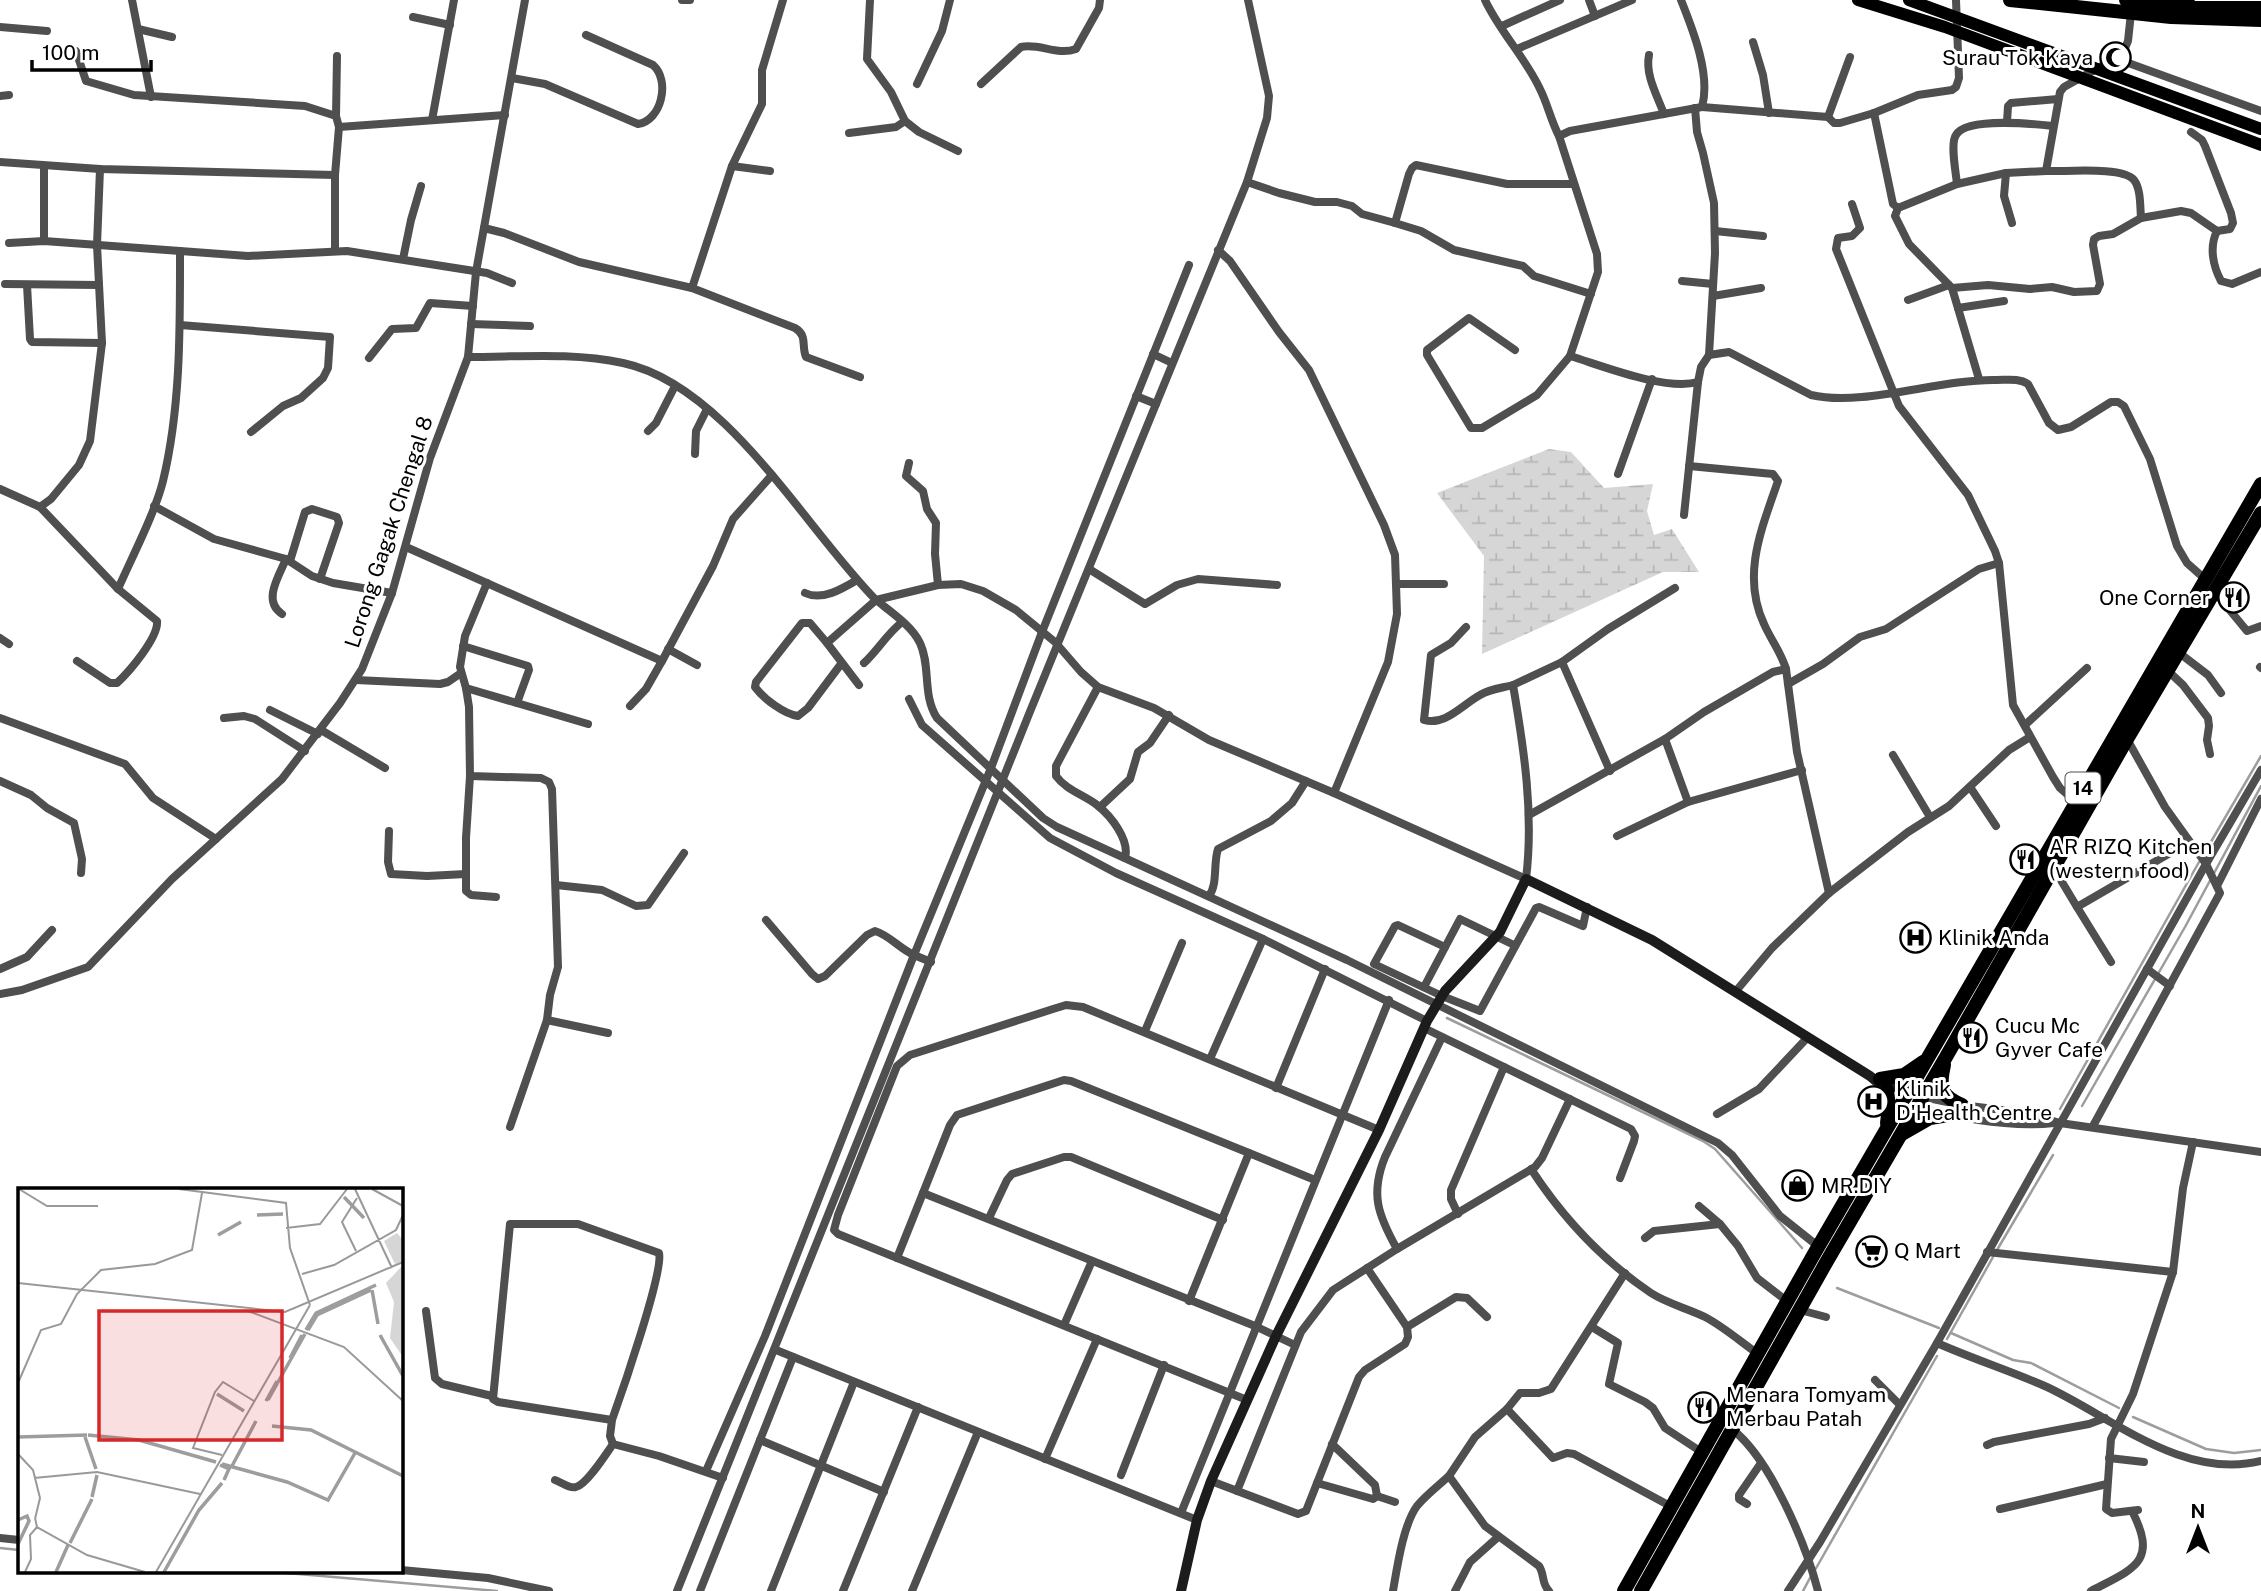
<svg xmlns="http://www.w3.org/2000/svg" width="2261" height="1591" font-family="'Public Sans',sans-serif">
	<style>
		.wetland { fill: url(#wetland-marsh) }
		.lines { fill: none; stroke-linecap: round; stroke-linejoin: round }
		.stream { stroke: #9d9d9d; stroke-width: 2.5 }
		.street { stroke: #4f4f4f; stroke-width: 8 }
		.secondary { stroke: #1c1c1c; stroke-width: 10 }
		.primary { stroke: #000; stroke-width: 12 }
		.highway { stroke: #000; stroke-width: 14 }
		.labels { text-anchor: middle; stroke-width: 6; stroke-linejoin: round; paint-order: stroke }
		.shield { fill: #fff; stroke: #4c4c4c; stroke-width: 2 }
		.shield-label { font-size: 19px; font-weight: bold; fill: #000 }
		.poi-label { font-size: 21px; fill: #000; stroke: #fff; text-anchor: start }
		.street-label { font-size: 21px; fill: #000; stroke: #fff }
		.inset-river { fill: none; stroke: #9d9d9d; stroke-width: 3.5 }
		.inset-road { fill: none; stroke: #999; stroke-width: 2 }
		.view { fill: #d62828; fill-opacity: 0.15; stroke: #d62828; stroke-width: 3.5 }
		.inset-edge { fill: none; stroke: #000; stroke-width: 3.5 }
	</style>
	<defs>
		<pattern id="wetland-marsh" width="20" height="14" patternUnits="userSpaceOnUse" patternTransform="scale(1.75)"><rect width="20" height="14" fill="#d6d6d6"/><path d="M1 5h8M5 5V1M11 12h8M15 12V8" fill="none" stroke="#b6b6b6"/></pattern>
	</defs>
	<rect width="100%" height="100%" fill="#fff"/>
	<path class="wetland" d="M1549,449L1571,452L1604,488L1653,484L1647,511L1654,535L1672,529L1699,572H1663L1482,654L1484,556L1437,493Z"/>
	<g class="lines">
		<g class="stream">
			<path d="M2205,852L2261,756"/>
			<path d="M1447,1018L1703,1141L1715,1149L1802,1248"/>
			<path d="M2082,1106L2185,927L2261,786"/>
			<path d="M2060,1109L2199,862"/>
			<path d="M1997,1250L2053,1155"/>
			<path d="M1837,1288L1939,1328"/>
			<path d="M1951,1333L2013,1360L2031,1363L2119,1408"/>
			<path d="M1947,1339L1993,1257"/>
			<path d="M2133,1417L2206,1449L2234,1453L2261,1450"/>
			<path d="M0,1548L19,1550"/>
			<path d="M1815,1570L1937,1356"/>
			<path d="M275,1572L497,1591"/>
			<path d="M1803,1591L1811,1576"/>
		</g>
		<g class="street">
			<path d="M132,0L151,97"/>
			<path d="M682,0H690"/>
			<path d="M1485,0C1500,32 1525,57 1540,89C1548,105 1551,121 1559,136L1597,254L1598,272L1570,356L1537,395L1482,428H1471L1427,355V350L1469,318L1515,350"/>
			<path d="M1589,0L1595,16"/>
			<path d="M413,17L450,25"/>
			<path d="M1502,26L1560,0"/>
			<path d="M0,27L47,31"/>
			<path d="M138,29L172,37"/>
			<path d="M1753,42L1763,75L1769,113"/>
			<path d="M1517,49L1632,0"/>
			<path d="M76,51L86,81L134,95L305,106L336,116L339,127L335,175V251"/>
			<path d="M1649,55C1645,75 1657,95 1664,114"/>
			<path d="M2120,60L2261,111"/>
			<path d="M512,78L545,84L638,124C661,121 671,81 653,65L586,35"/>
			<path d="M917,84L942,31L950,0"/>
			<path d="M981,84L1021,47C1040,43 1057,56 1076,49L1099,8L1100,0"/>
			<path d="M0,96L9,95"/>
			<path d="M1702,107L1828,117L1834,123H1840L1874,113L1918,95L1952,90L1956,87L1959,78L1956,0"/>
			<path d="M1695,108L1697,132L1703,153L1714,203L1715,253L1709,355"/>
			<path d="M1874,113L1893,204L1898,208"/>
			<path d="M336,116L337,56"/>
			<path d="M1828,117L1850,57"/>
			<path d="M432,120L454,0"/>
			<path d="M905,121L919,132L958,151"/>
			<path d="M2007,122L2008,106L2011,103L2058,99"/>
			<path d="M339,127L505,115"/>
			<path d="M849,133L896,127L905,121L891,92L867,59L870,0"/>
			<path d="M1559,136L1570,131L1702,107C1711,75 1693,30 1681,0"/>
			<path d="M0,162L100,169L335,175"/>
			<path d="M732,166L762,104V70L783,0"/>
			<path d="M2046,171C2064,172 2123,166 2134,180C2141,189 2140,206 2141,218"/>
			<path d="M2006,173L2004,196L2012,223"/>
			<path d="M1247,182L1279,193L1315,202H1337L1352,206L1362,214L1395,223L1409,174L1412,168L1416,165L1507,184H1573"/>
			<path d="M1957,184C1956,173 1950,143 1956,135C1966,117 2035,124 2053,126"/>
			<path d="M1852,204L1860,228L1852,236L1838,238L1836,249L1899,406L1968,495L1995,551L1999,563L2013,705L2053,777L2060,788L2075,801"/>
			<path d="M1395,223L1421,231L1454,250L1523,266L1534,276L1591,294"/>
			<path d="M484,228L504,233L579,262L692,288L732,166L770,171"/>
			<path d="M1715,231L1763,236"/>
			<path d="M2217,231C2209,247 2213,266 2221,281L2232,284L2261,272"/>
			<path d="M44,241V166"/>
			<path d="M9,243L44,241L248,256L347,251L487,273L512,283"/>
			<path d="M1218,250L1230,261L1279,332L1309,370L1384,525L1395,555L1397,614L1388,662L1334,793"/>
			<path d="M403,259L411,220L421,186"/>
			<path d="M1682,281L1713,284"/>
			<path d="M5,284L99,285"/>
			<path d="M27,285L30,339L32,342L102,343"/>
			<path d="M692,288L795,328C808,336 801,345 806,357L860,377"/>
			<path d="M1952,288L1988,285L2030,289L2052,287L2074,292L2097,291L2100,284L2093,245L2094,239L2099,236L2113,234L2141,218L2181,211L2191,213L2217,231L2230,229L2233,223L2231,213L2205,146L2202,140L2191,132"/>
			<path d="M1713,296L1761,288"/>
			<path d="M1908,300L1949,285"/>
			<path d="M1958,308L2004,301"/>
			<path d="M471,324L530,326"/>
			<path d="M180,325L330,337L328,368L323,378L301,398L283,406L251,432"/>
			<path d="M1153,354L1172,363"/>
			<path d="M1570,356C1603,366 1665,391 1698,382"/>
			<path d="M468,357C519,357 573,352 623,363C726,385 805,528 876,600L938,585L961,584L983,591L1016,610L1055,642L1081,672L1098,687L1154,708L1209,740L1334,793L1526,879C1534,814 1524,749 1513,685C1502,688 1490,689 1480,695C1462,705 1445,726 1424,720L1431,655L1451,643L1466,627"/>
			<path d="M369,358L392,329L416,328L430,303L473,306"/>
			<path d="M1979,379L1952,288L1909,244L1895,216L1898,208L1957,184L2006,173L2046,171L2060,92L2064,87L2109,62L2120,60L2128,41L2131,13"/>
			<path d="M1136,396L1156,404"/>
			<path d="M648,431L656,423L675,386"/>
			<path d="M695,454L696,431L707,409"/>
			<path d="M909,463L906,476L923,491L927,509L936,523L935,554L938,585"/>
			<path d="M1689,466L1773,474L1778,481C1762,528 1741,575 1764,624C1771,640 1781,652 1786,669"/>
			<path d="M1618,474L1652,379"/>
			<path d="M0,489L40,507L118,589L157,621C159,637 129,672 117,683H110L77,661"/>
			<path d="M154,506L214,539L286,559L312,576L333,583L392,593"/>
			<path d="M40,507L51,499L79,465L90,441L102,343L97,245L100,169"/>
			<path d="M1684,515L1698,382L1701,367L1709,355L1729,352L1811,395C1864,407 1938,379 1996,380C2008,380 2019,378 2028,384L2049,423L2058,430L2071,427L2111,402H2118L2124,406L2150,459L2177,546L2187,563L2205,579"/>
			<path d="M406,547L662,661L713,566L733,519L772,475"/>
			<path d="M290,561L305,512L312,509L337,517L339,523L320,579"/>
			<path d="M1089,569L1145,604L1177,585L1198,579L1277,585"/>
			<path d="M487,583L465,636L460,667L466,688L469,707L470,776L541,778L549,782L552,789L558,967L550,995L547,1020L510,1127"/>
			<path d="M1396,584H1444"/>
			<path d="M118,589C132,557 155,513 163,481C181,406 180,327 180,251"/>
			<path d="M2214,591L2247,631L2261,626"/>
			<path d="M805,593C822,601 842,589 857,580"/>
			<path d="M282,614C262,601 279,576 286,559"/>
			<path d="M0,638L9,644"/>
			<path d="M827,643L859,685"/>
			<path d="M463,646L528,666L529,670L517,703"/>
			<path d="M668,649L697,665"/>
			<path d="M2178,652L2208,675L2221,693"/>
			<path d="M1562,662L1608,629L1675,588"/>
			<path d="M864,663C878,650 886,635 902,622"/>
			<path d="M841,664L808,708L798,716C784,714 764,699 755,687L756,682L802,623H810L827,643L876,600C891,612 912,626 920,643C931,666 922,695 937,718L1043,818L1057,827L1347,960L1718,1143L1732,1155L1780,1216L1819,1247"/>
			<path d="M2260,667L2261,668"/>
			<path d="M2167,670L2183,685L2208,718L2209,726L2207,740L2210,754"/>
			<path d="M356,680L440,684L448,682L461,673"/>
			<path d="M1788,684L1823,664L1860,637L1886,629L1979,569L1999,563"/>
			<path d="M1513,685L1562,662L1610,771"/>
			<path d="M1098,687L1056,766V776C1066,790 1084,795 1097,805C1111,816 1130,840 1125,858"/>
			<path d="M466,688L588,724"/>
			<path d="M909,699L922,725L1050,838L1116,873L1263,939L1427,1021"/>
			<path d="M630,706L646,689L662,661"/>
			<path d="M270,710L318,734"/>
			<path d="M0,718L125,764L153,798L216,839"/>
			<path d="M224,718L244,716L255,719L305,751"/>
			<path d="M2025,725L2087,668"/>
			<path d="M321,730L385,768"/>
			<path d="M1665,739L1688,802"/>
			<path d="M1893,755L1930,817"/>
			<path d="M470,776L466,838V891L471,895L496,897"/>
			<path d="M0,781L31,795L47,808L74,823L82,859L81,873"/>
			<path d="M1970,787L1996,826"/>
			<path d="M1100,807L1130,779L1138,752L1150,743L1169,715"/>
			<path d="M1529,815L1665,739L1704,712L1773,672L1786,669L1797,752L1829,893"/>
			<path d="M389,831L388,862L391,874L427,876L466,874"/>
			<path d="M1617,836L1688,802L1802,770"/>
			<path d="M2053,867L2077,907L2189,842"/>
			<path d="M556,885L602,890L636,906L648,905L684,853"/>
			<path d="M2217,886L2261,799"/>
			<path d="M1209,896C1218,884 1213,864 1218,849L1271,821L1292,803L1306,781"/>
			<path d="M2077,907L2111,962"/>
			<path d="M766,920L812,974L818,979L825,976L867,935L875,931C889,935 900,949 914,955L991,768L1042,632L1189,265"/>
			<path d="M1445,947L1398,925L1395,926L1374,964L1442,996L1480,1011L1536,908L1539,907L1583,926L1587,907"/>
			<path d="M0,969L27,957L52,930"/>
			<path d="M2147,969L2170,986"/>
			<path d="M1424,987L1460,919L1514,945"/>
			<path d="M1736,991L1772,948L1829,893L1908,832L1949,806L2009,750L2030,737"/>
			<path d="M0,994L22,990L88,967L172,879L282,779L340,703L362,669L392,593L430,458L468,357L476,272L525,0"/>
			<path d="M547,1020L608,1033"/>
			<path d="M1424,1028L1631,1129L1635,1136L1634,1141L1620,1178"/>
			<path d="M1145,1031L1182,943"/>
			<path d="M1210,1059L1263,939"/>
			<path d="M1276,1088L1325,969"/>
			<path d="M1923,1097L1962,1105L2026,1113L2060,1123L2261,1152"/>
			<path d="M1916,1107C1958,1118 2010,1128 2054,1123"/>
			<path d="M1717,1114L1759,1089L1808,1037"/>
			<path d="M2093,1126L2220,893L2206,864L2165,807L2127,739"/>
			<path d="M1531,1169C1563,1218 1602,1260 1651,1293C1668,1304 1687,1308 1705,1317C1724,1327 1741,1342 1758,1354"/>
			<path d="M923,1193L950,1125L957,1115L1064,1080L1071,1081L1249,1153"/>
			<path d="M1699,1206L1720,1224"/>
			<path d="M1458,1214L1451,1199V1190L1504,1067"/>
			<path d="M989,1218L1007,1180L1012,1174L1064,1157H1071L1223,1220"/>
			<path d="M1645,1238L1654,1231L1720,1224L1738,1246L1757,1278L1788,1302"/>
			<path d="M1397,1249C1378,1215 1370,1194 1385,1157L1442,1037"/>
			<path d="M1987,1252L2173,1272"/>
			<path d="M897,1258L923,1193L1255,1326L1295,1345"/>
			<path d="M1189,1301L1249,1153L1315,1180"/>
			<path d="M1800,1310L1826,1317"/>
			<path d="M426,1311L435,1378L442,1384L492,1396"/>
			<path d="M1064,1325L1092,1261"/>
			<path d="M1407,1327L1456,1297L1467,1298L1487,1317"/>
			<path d="M1592,1327L1618,1343L1609,1384L1645,1402L1653,1408L1665,1428L1703,1453"/>
			<path d="M1937,1343C1973,1359 2011,1371 2047,1387C2113,1418 2183,1480 2261,1461"/>
			<path d="M776,1350L1197,1520"/>
			<path d="M1875,1380L1900,1405"/>
			<path d="M1247,1400L838,1234L834,1230L838,1215L897,1066L910,1055L1053,1009L1066,1005L1083,1007L1379,1130"/>
			<path d="M1507,1409L1553,1458L1567,1453L1574,1454L1672,1507"/>
			<path d="M612,1420L498,1402L493,1399L510,1224H578L659,1253C664,1271 621,1395 612,1420L610,1436L613,1444"/>
			<path d="M1733,1430C1771,1460 1806,1545 1818,1591"/>
			<path d="M760,1440L884,1492"/>
			<path d="M613,1444L659,1456L723,1478"/>
			<path d="M1987,1445L1994,1442L2089,1424L2105,1418"/>
			<path d="M2109,1458L2144,1462"/>
			<path d="M1045,1459L1097,1339"/>
			<path d="M706,1471L765,1336L914,955L931,962"/>
			<path d="M1121,1475L1164,1365"/>
			<path d="M1449,1476L1475,1437L1507,1409L1520,1393H1539L1551,1389L1625,1273"/>
			<path d="M555,1480C561,1482 570,1489 576,1487C587,1484 606,1454 613,1444"/>
			<path d="M1211,1481L1298,1514L1306,1511L1359,1377L1365,1370L1405,1344L1408,1337L1407,1327L1367,1268"/>
			<path d="M1317,1483L1373,1499L1377,1496L1375,1485L1332,1444"/>
			<path d="M1237,1491L1301,1332L1333,1290L1397,1249L1535,1167L1542,1158L1570,1099"/>
			<path d="M1377,1496L1395,1502"/>
			<path d="M1747,1504L1739,1499V1495L1761,1463"/>
			<path d="M2000,1509L2107,1484"/>
			<path d="M2138,1510L2112,1513L2106,1509L2111,1439L2133,1394L2173,1272L2183,1188L2193,1142"/>
			<path d="M1181,1513L1389,1000"/>
			<path d="M0,1538L19,1540"/>
			<path d="M401,1570L488,1578L549,1591"/>
			<path d="M677,1591L1029,714L1247,182L1267,118L1269,96L1248,0"/>
			<path d="M700,1591L793,1357"/>
			<path d="M771,1591L854,1382"/>
			<path d="M843,1591L918,1407"/>
			<path d="M912,1591L978,1432"/>
			<path d="M1393,1591C1397,1568 1403,1525 1417,1506C1426,1495 1438,1486 1449,1476L1485,1526L1539,1566C1545,1575 1541,1583 1549,1591"/>
			<path d="M1455,1591L1470,1562L1498,1537"/>
			<path d="M1788,1591L1820,1542L1937,1343L2206,864L2261,770"/>
			<path d="M2091,1591C2135,1568 2158,1562 2132,1511"/>
		</g>
		<g class="secondary">
			<path d="M1880,1079L1908,1093L1923,1097"/>
			<path d="M1181,1591L1197,1520L1211,1481L1276,1336L1379,1130L1427,1021L1445,991L1500,932L1526,879L1652,940L1870,1076L1884,1088"/>
		</g>
		<g class="primary">
			<path d="M1858,0L1945,27L2261,145"/>
			<path d="M1909,0L2261,129"/>
		</g>
		<g class="highway">
			<path d="M2010,0L2171,17L2261,20"/>
			<path d="M2126,0L2194,7L2261,8"/>
			<path d="M1944,1065C1939,1087 1940,1096 1962,1105"/>
			<path d="M1880,1079L1904,1075L1923,1062"/>
			<path d="M1887,1123L1889,1107L1887,1090"/>
			<path d="M1902,1134L1930,1118L1948,1115"/>
			<path d="M1624,1591L1814,1254L2261,484"/>
			<path d="M1641,1591L1827,1261L1946,1057L2127,739L2261,513"/>
		</g>
	</g>
	<defs>
		<symbol id="mosque-ring" viewBox="-11 -11 22 22"><circle r="9.5" fill="#fff" stroke="#000" stroke-width="1.5"/><path d="M3.5-4.9A6 6 0 1 0 3.5 4.9A5 5 0 1 1 3.5-4.9Z" fill="#000"/></symbol>
		<symbol id="restaurant-ring" viewBox="-11 -11 22 22"><circle r="9.5" fill="#fff" stroke="#000" stroke-width="1.5"/><path d="M-5-6h1v4h1v-4h1v4h1v-4h1v5L-1.5 .5V6h-2V.5L-5-1ZM5-6V6H3V1.5H1.5Q1.5-4 5-6Z" fill="#000"/></symbol>
		<symbol id="hospital-ring" viewBox="-11 -11 22 22"><circle r="9.5" fill="#fff" stroke="#000" stroke-width="1.5"/><path d="M-5-5h3v3.5h4V-5h3V5h-3V1.5h-4V5h-3Z" fill="#000"/></symbol>
		<symbol id="shop-ring" viewBox="-11 -11 22 22"><circle r="9.5" fill="#fff" stroke="#000" stroke-width="1.5"/><path d="M-5-2.5h2.3a2.7 3.5 0 0 1 5.4 0H5L5.5 6h-11ZM-1.5-2.5h3a1.5 2.3 0 0 0-3 0Z" fill="#000"/></symbol>
		<symbol id="supermarket-ring" viewBox="-11 -11 22 22"><circle r="9.5" fill="#fff" stroke="#000" stroke-width="1.5"/><path d="M-6-5.5h2.5l.6 2H6L4.5 2H-2.5L-4.4-4H-6ZM-1.5 3.2a1.3 1.3 0 1 0 .1 0ZM3 3.2a1.3 1.3 0 1 0 .1 0Z" fill="#000"/></symbol>
	</defs>
	<g fill-rule="evenodd">
		<use href="#mosque-ring" x="2098" y="40" width="35" height="35"/>
		<use href="#restaurant-ring" x="2216" y="580" width="35" height="35"/>
		<use href="#restaurant-ring" x="2008" y="842" width="35" height="35"/>
		<use href="#hospital-ring" x="1898" y="920" width="35" height="35"/>
		<use href="#restaurant-ring" x="1954" y="1020" width="35" height="35"/>
		<use href="#hospital-ring" x="1856" y="1084" width="35" height="35"/>
		<use href="#shop-ring" x="1780" y="1168" width="35" height="35"/>
		<use href="#supermarket-ring" x="1854" y="1234" width="35" height="35"/>
		<use href="#restaurant-ring" x="1686" y="1390" width="35" height="35"/>
	</g>
	<g class="labels">
		<rect class="shield" x="2065.5" y="772.5" width="35" height="31" rx="5"/>
		<g class="shield-label">
			<text x="2083" y="795">14</text>
		</g>
		<g class="poi-label">
			<text x="2093" y="65" text-anchor="end">Surau Tok Kaya</text>
			<text x="2210" y="605" text-anchor="end">One Corner</text>
			<text x="2049" y="854">AR RIZQ Kitchen<tspan x="2049" dy="24">(western food)</tspan></text>
			<text x="1938" y="945">Klinik Anda</text>
			<text x="1995" y="1033">Cucu Mc<tspan x="1995" dy="24">Gyver Cafe</tspan></text>
			<text x="1896" y="1096">Klinik<tspan x="1896" dy="24">D'Health Centre</tspan></text>
			<text x="1821" y="1193">MR.DIY</text>
			<text x="1894" y="1258">Q Mart</text>
			<text x="1726" y="1402">Menara Tomyam<tspan x="1726" dy="24">Merbau Patah</tspan></text>
		</g>
		<g class="street-label">
			<text transform="translate(389 532) rotate(-72)" y="7">Lorong Gagak Chengal 8</text>
		</g>
	</g>
	<g transform="translate(18 1188)">
		<rect width="385" height="385" fill="#fff"/>
		<path d="M379,45L385,52V73L377,76L366,53ZM385,77V169L372,150L376,114L368,95Z" fill="#d6d6d6"/>
		<path class="inset-river" d="M326,9L346,30M239,27L265,26M200,47L223,34M354,102L360,136M288,142L298,125L358,97M290,142L299,127L353,102M362,147L385,188M272,170L284,147M199,206L226,223M250,212L287,146M248,213L259,193M254,238L293,242L385,288M70,247L121,252L198,274M0,249L69,247M67,249L78,281M204,276L269,294L310,312L337,265M202,277L211,281L206,292M214,278L238,233M74,309L79,287M0,332L9,328L11,333L0,356M52,355L74,311M38,384L50,357M146,384L181,322L204,295"/>
		<path class="inset-road" d="M1,1L29,18H80M161,1L268,15L272,60L292,117M337,1L374,80M354,1L385,18M268,40L302,36L329,1M338,63L324,34L339,10M284,86L316,77L378,42L385,27M0,95L267,124L385,74M230,123L326,159L385,213M0,195L23,142L43,136L59,106L83,82L137,76L174,62L184,5M0,266L15,282L22,310L17,331M204,267L175,260L197,204L205,194L236,213M16,290L79,284L182,306M17,330L19,339L69,367L127,384M7,384L13,371L12,347L19,339M138,384L292,117"/>
		<path class="view" d="M81,123H264V252H81Z"/>
		<rect width="385" height="385" class="inset-edge"/>
	</g>
	<g transform="translate(2198 1528)" stroke="#ffffff" stroke-width="5" paint-order="stroke">
	<path d="M0-5L12 26L0 18L-12 26Z" fill="#000000"/>
	<text y="-10" font-size="19" font-weight="bold" text-anchor="middle" fill="#000000">N</text>
	</g>
	<path d="M32 60v10h119v-10" fill="none" stroke="#000000" stroke-width="3.5"/>
	<text x="42" y="60" font-size="21" fill="#000000" stroke="#ffffff" stroke-width="5" paint-order="stroke">100 m</text>
</svg>
